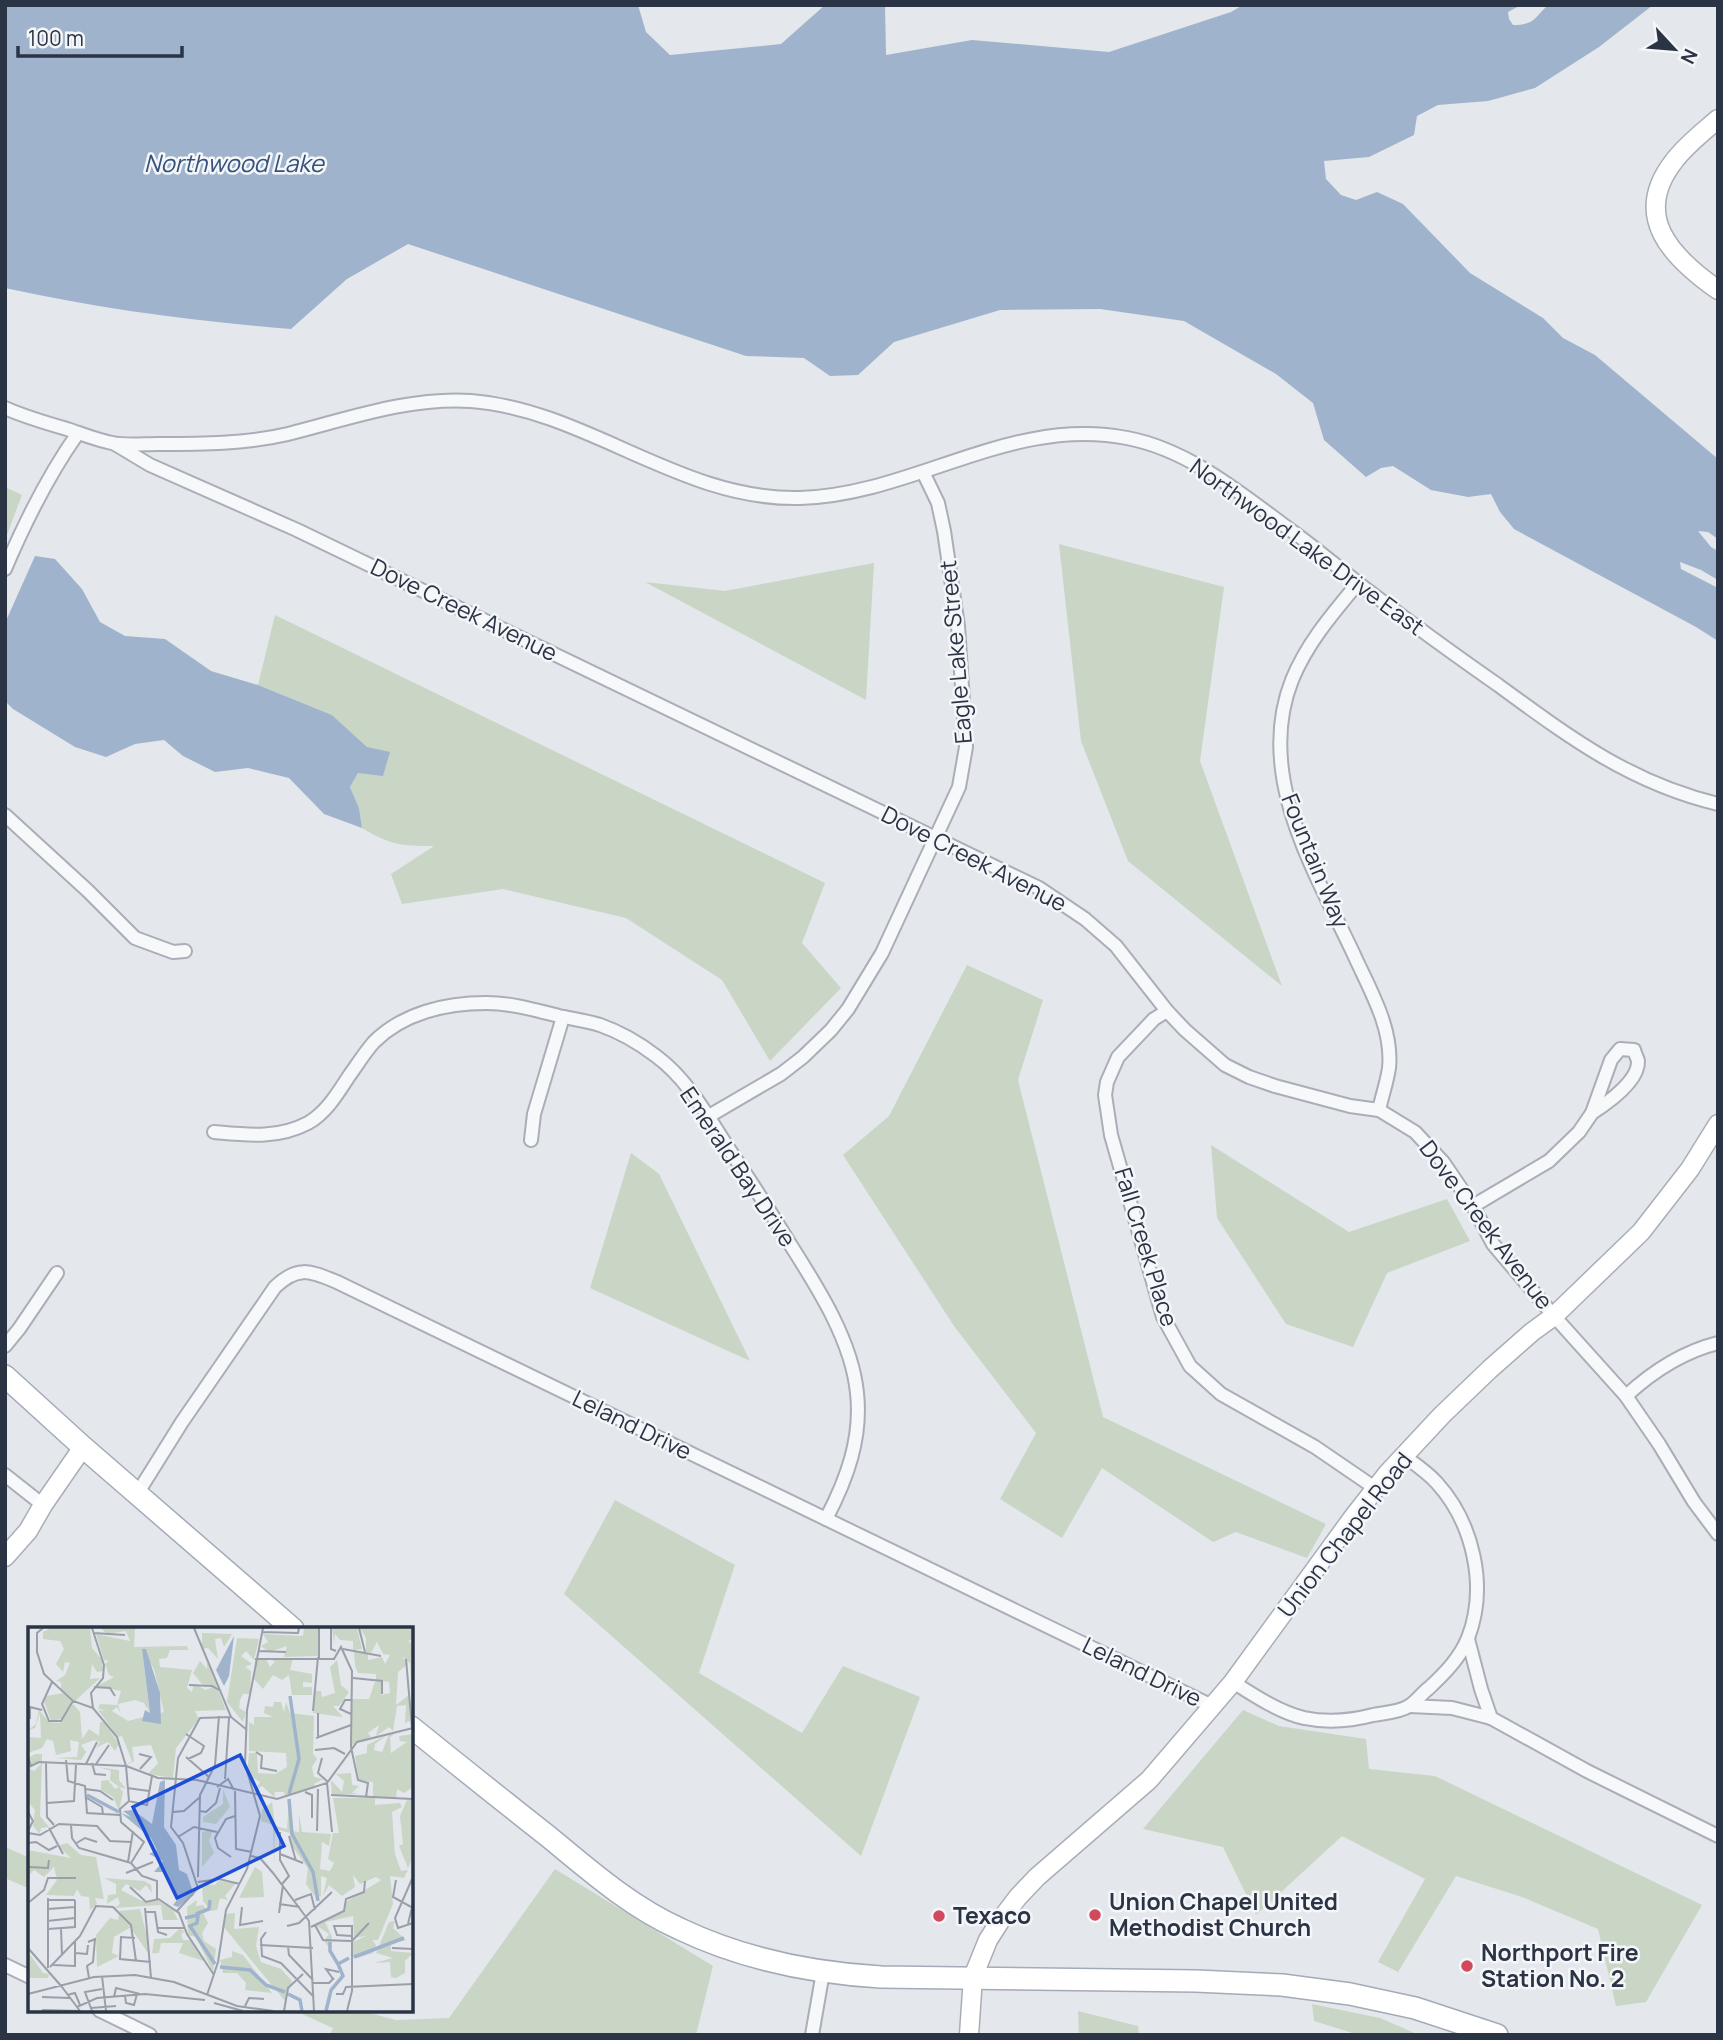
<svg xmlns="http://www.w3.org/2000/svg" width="1723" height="2040" font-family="Manrope,sans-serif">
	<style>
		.green { fill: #c9d6c5 }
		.water { fill: #9fb4cc }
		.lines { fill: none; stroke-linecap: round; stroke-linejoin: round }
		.street-casing { stroke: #a9aeb7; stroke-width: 16 }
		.secondary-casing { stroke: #a9aeb7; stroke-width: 21 }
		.primary-casing { stroke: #a3abb8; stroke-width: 24 }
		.street { stroke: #f7f8fa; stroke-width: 12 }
		.secondary { stroke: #fff; stroke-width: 18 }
		.primary { stroke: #fff; stroke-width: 21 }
		.poi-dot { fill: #d1495b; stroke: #f4f6f9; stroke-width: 2.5 }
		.labels { text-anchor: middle; stroke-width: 5; stroke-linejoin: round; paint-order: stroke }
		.street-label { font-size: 23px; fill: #2b3445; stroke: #f4f6f9 }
		.poi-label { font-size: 23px; font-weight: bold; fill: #2b3445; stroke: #f4f6f9; text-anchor: start }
		.water-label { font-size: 24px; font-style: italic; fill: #34527a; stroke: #f4f6f9 }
		.inset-river { fill: none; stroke: #9fb4cc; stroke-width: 3.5 }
		.inset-road { fill: none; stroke: #9a9fa9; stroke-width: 2 }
		.view { fill: #1d4ed8; fill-opacity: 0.15; stroke: #1d4ed8; stroke-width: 3.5 }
		.inset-edge { fill: none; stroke: #2b3445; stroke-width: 3.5 }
	</style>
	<rect width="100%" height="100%" fill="#e4e7ec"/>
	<g class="green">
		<path d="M5,487L22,495L5,540Z"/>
		<path d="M1059,544L1224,587L1200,761L1282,986L1128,861L1081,741Z"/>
		<path d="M874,563L866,700L645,582L725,591Z"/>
		<path d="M275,615L825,883L802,943L841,988L770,1061L722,980L626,918L503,889L402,904L391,874L434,846C402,846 390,845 362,828L359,808L350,787L358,773L367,747L332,715L258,685Z"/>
		<path d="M967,965L1043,1000L1018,1080L1103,1417L1326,1524L1307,1558L1236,1532L1213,1542L1102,1468L1062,1538L1000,1499L1036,1433L954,1326L843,1155L889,1116Z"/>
		<path d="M1211,1145L1349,1232L1447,1199L1470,1241L1387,1273L1353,1347L1286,1324L1217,1218Z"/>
		<path d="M631,1153L659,1174L750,1361L590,1288Z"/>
		<path d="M615,1500L735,1565L699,1673L802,1733L843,1666L920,1697L861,1856L564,1594Z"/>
		<path d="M1243,1710L1279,1726L1366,1739L1369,1769L1435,1776L1702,1905L1646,2002L1616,2006L1598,1929L1522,1897L1456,1876L1398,1972L1378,1962L1425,1879L1342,1836L1256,1915L1223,1847L1143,1829Z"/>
		<path d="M5,1847L30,1858V1889L5,1878Z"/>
		<path d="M555,1869L713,1966L696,2035H330L333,2028L293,2010H358L396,2020L449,2018Z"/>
		<path d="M1312,2004L1380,2018L1419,2035H1359L1314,2021Z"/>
		<path d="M1078,2011L1138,2026L1139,2035H1079Z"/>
	</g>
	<g class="water">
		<path d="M5,5H638L646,32L670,55L781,44L825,5H885L886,55L972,40L1109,52L1231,12L1243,5H1521L1508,12L1509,19L1513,25C1535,25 1534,18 1548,5H1653L1599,47L1535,88L1488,101L1438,105L1417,116L1414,135L1369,157L1324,161L1326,179L1341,195L1356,200L1377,192L1403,204L1470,273L1543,318L1563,338L1595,355L1718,459V539L1708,532L1698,531L1711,547L1718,551V580L1701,570L1680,562L1681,569L1718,588V641L1696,627L1514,529L1500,512L1491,494L1468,497L1431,490L1393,466L1381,468L1366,477L1324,440L1313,403L1276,374L1184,321L1100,309L1000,310L894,342L858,375L830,376L804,358L746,356L408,244L347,279L291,329C194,321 100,309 5,288Z"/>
		<path d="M35,556L55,559L82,589L100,622L125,636L165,639L211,671L258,685L332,715L367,747L390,752L383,776L358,773L350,787L359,808L362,828L324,814L289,778L248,768L215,772L183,756L164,740L135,744L106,757L75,747L13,709L5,701V623Z"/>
	</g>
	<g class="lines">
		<defs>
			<g id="street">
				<path d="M5,408C25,417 46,423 67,429C82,434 97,440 112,443C126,446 143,444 158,444C202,444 245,444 288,434C348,419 408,397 471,401C587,410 681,501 800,498C913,495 1012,415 1127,438C1191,450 1245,497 1296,534C1319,551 1340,569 1362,586C1407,620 1452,653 1498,685C1569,737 1630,783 1718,804"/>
				<path d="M115,444L150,465L297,530L1039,888L1085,919L1116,946L1167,1011L1185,1030L1225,1065L1249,1077L1275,1086L1350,1106L1379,1110L1415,1132L1443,1162L1473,1206L1493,1244L1554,1316L1626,1396L1659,1444L1694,1502L1718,1534"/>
				<path d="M5,569C25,522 49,474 78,433"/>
				<path d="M1358,583C1333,613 1307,643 1292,680C1254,776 1316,873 1355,957C1371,992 1393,1029 1389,1068C1387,1082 1382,1096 1379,1110"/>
				<path d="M5,815L88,891L135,938L173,952L185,951"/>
				<path d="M1167,1011L1154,1019L1118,1057L1107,1082L1105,1095L1111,1135L1163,1317L1190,1366L1221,1394L1315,1447L1375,1488"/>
				<path d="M1620,1049L1634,1050C1635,1054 1637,1057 1638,1061C1639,1081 1606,1104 1592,1113L1611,1060Z"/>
				<path d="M709,1116L781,1074L803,1057L831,1030L848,1009L882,953L959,787L966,747L958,626L944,531L938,503L923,472"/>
				<path d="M214,1132C247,1135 278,1139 308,1123C326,1113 338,1093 349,1076C357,1065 365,1052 374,1042C403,1013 446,1003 486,1003C511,1003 535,1010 559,1016C573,1019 587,1021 600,1025C620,1032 639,1043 656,1056C690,1081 710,1121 733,1155C753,1185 772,1214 790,1244C818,1288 852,1341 857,1393C862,1438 847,1479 826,1519"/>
				<path d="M531,1140L534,1114L563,1017"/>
				<path d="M1473,1206L1549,1161L1579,1132L1592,1113"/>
				<path d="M5,1346L19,1329L57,1273"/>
				<path d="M1626,1396C1653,1371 1682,1352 1718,1343"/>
				<path d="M5,1475L43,1505"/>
				<path d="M137,1494L182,1422L275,1287C298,1265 310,1271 337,1282L1212,1706"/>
				<path d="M1468,1639L1481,1689L1491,1718L1587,1771L1718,1836"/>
				<path d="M1233,1682C1255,1696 1279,1712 1304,1718C1328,1723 1350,1721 1373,1715C1384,1713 1400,1712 1409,1706C1416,1702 1422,1693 1429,1688C1444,1674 1460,1658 1468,1638C1488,1586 1473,1523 1437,1483C1427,1472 1415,1464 1404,1456"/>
				<path d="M1410,1706L1452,1708L1491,1718"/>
				<path d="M5,1965L30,1977"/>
				<path d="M99,2010L150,2035"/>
				<path d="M812,2035L823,1972"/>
			</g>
			<g id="secondary">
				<path d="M1718,119C1703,132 1686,145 1674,161C1631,216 1671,257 1718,290"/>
				<path d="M5,1557L28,1531L43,1505L83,1447"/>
				<path d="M969,2035L973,1977L988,1940L1002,1918L1018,1897L1037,1877L1149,1780L1233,1682L1354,1516L1387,1474L1442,1415L1490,1369L1532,1332L1554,1316L1641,1232L1690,1169L1718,1124"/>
			</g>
			<g id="primary">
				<path d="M5,1376L83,1447L293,1629"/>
				<path d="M411,1727C457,1764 503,1801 549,1837C590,1871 631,1907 680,1929C743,1959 812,1973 881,1977L1196,1981L1282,1985L1350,1994L1415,2008L1497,2035"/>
			</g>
		</defs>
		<use href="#street" class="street-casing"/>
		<use href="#secondary" class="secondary-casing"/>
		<use href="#primary" class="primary-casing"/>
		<use href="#street" class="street"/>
		<use href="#secondary" class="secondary"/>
		<use href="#primary" class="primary"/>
	</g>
	<g class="poi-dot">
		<circle cx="1095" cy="1915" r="7"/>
		<circle cx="939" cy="1916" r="7"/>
		<circle cx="1467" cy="1966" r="7"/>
	</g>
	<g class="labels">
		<g class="street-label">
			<text transform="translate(1307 547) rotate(36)" y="8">Northwood Lake Drive East</text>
			<text transform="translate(464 610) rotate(26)" y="8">Dove Creek Avenue</text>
			<text transform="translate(956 652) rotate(-95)" y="8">Eagle Lake Street</text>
			<text transform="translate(974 859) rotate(27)" y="8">Dove Creek Avenue</text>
			<text transform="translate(1315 861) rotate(68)" y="8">Fountain Way</text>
			<text transform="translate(738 1167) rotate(56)" y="8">Emerald Bay Drive</text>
			<text transform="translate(1486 1225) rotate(53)" y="8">Dove Creek Avenue</text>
			<text transform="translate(1146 1247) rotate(73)" y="8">Fall Creek Place</text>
			<text transform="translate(632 1425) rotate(26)" y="8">Leland Drive</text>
			<text transform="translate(1345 1535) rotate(-52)" y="8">Union Chapel Road</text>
			<text transform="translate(1142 1672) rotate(26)" y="8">Leland Drive</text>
		</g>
		<g class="poi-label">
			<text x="1109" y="1910">Union Chapel United<tspan x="1109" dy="26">Methodist Church</tspan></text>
			<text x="953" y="1924">Texaco</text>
			<text x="1481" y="1961">Northport Fire<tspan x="1481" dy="26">Station No. 2</tspan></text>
		</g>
		<g class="water-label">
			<text x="234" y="172">Northwood Lake</text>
		</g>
	</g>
	<g transform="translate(28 1627)">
		<rect width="385" height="385" fill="#e4e7ec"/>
		<path d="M23,1H62L64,21L74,33L75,44L69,45L64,37L62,52L72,51L47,74L33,62V55L28,54L37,48L42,36L37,35L35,45L28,37L36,22L32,14L15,12V5ZM73,1H107L106,20L159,19L160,23H142L139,31L131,32L132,40L164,43L159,61L164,65L166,57L178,63L186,59L174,57L165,46L172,34L179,42V35L198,83L167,84L171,92L148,121L145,151L120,147L130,136L123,118L104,120L106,134L97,139L104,134L94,109L90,110L70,83L77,84L70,81L72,77L89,78L93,64L69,59L86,50L81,48L77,37L81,34L76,33L68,7L102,14L98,4L79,7ZM114,23L126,42L136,85L100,94L84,84L89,80L93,87L90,77L107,73L116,76L122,86ZM276,1H290V29L256,30L259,19L241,25L233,19L240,15L235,7L275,9ZM304,1H329L334,22L325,23V14L312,13L307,7L306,16ZM332,1H385V12L380,14L385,17V86L382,36L374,30L380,37L370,45L368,78L381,68L382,94L377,96L378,78L369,79L365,104L361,100L348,109L351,98L340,106L343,110L324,118V72H341L347,55H353V68L362,66L361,55L348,53V47L330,46L327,39L326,25L340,27V33L354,30L357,37L362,28L355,27L349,15L343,26L338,25V11ZM174,6L204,7L196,20L193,11L187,12L190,32L180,21L174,22ZM209,11L231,12L226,33L218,24L213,29L224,37L217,40L223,44L222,67H215L212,73L211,81L218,85L215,95L199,75ZM265,31L262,43L284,47V56L275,55V60H284V68H264L261,48L254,53L245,48L235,62L226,52L227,33L238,32L242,40L247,35L243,32ZM309,33L313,58L321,65L311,79H305L315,90L285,86L286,64H293L294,70L307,66L302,40ZM35,66L44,74L33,92L23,94L16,74L19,69ZM246,75H253L256,85L258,75L262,86L286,89L285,127L289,132L284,140L286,150L295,152L286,157L287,161L257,169L256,165H247L246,170L234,159L227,163L232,155L219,147L221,126H229L230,146L247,147L259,140L258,126L221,124V95L226,98V90H245L236,86L237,79L245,80ZM45,77L52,85L54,112L61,102L71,109L72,95H76L91,117L87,124L80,115L68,121L72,115L66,113L53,118L58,125L53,133L27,131L49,130L51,115L42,113L43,124L28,128L25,114L19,112L14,121L0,126V110L13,111L12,86L7,101L0,103L8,97L11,83L21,95L32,96ZM369,105L362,110L363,126L379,115L372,114L371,109L385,107V160L376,166L369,162L368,171L345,170V155L331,153L327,129L339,126V118L359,108L347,117L346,123L354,125L361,107ZM7,127H14V135L3,139L2,142L6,144L14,136L12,189L21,200L13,201L12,207L5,199L7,183L0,175V131ZM70,140L91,143V153L98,162L91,160L95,165L91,184L85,170L73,163V154L80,153L87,162L91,160L82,153L83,144ZM323,146L324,158L331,159L324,166L331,167L304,168L303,153L314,165L316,154L308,147ZM195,162L202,180L188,197L175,195V190L195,177ZM305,171H347V178L372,176L374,180L364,185L367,227L373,244L380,243L376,251L362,249L365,277L350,313H344L348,318L345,326L329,331H325V315L338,309L326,311L325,289L297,295L304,310L302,322L296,314L301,307L288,298L316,285L318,275L353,253L348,250L332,257L325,248L327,260L314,269L301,258L295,269L299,251L293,249V269L288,271L278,257L280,241L263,218L262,206L247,202L246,239L245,198L233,194L234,183L244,175L247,199L259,202L261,172L264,204L271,205V187L274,205L303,207L301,219L294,215L292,242L302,244L306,236L300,232L305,206H311ZM379,173H385V230L380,241L371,219L375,217L372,189ZM185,203L181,214L186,226L174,240V205ZM39,216L53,228L68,230L76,272L67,271L69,277L62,283L61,270L53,269L49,262L46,269L18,268L29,253L26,240L16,250L6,243L0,249V223L43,231L30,219ZM227,240L234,245L236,270L211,271ZM76,251L116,254L123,258L124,266L118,258L112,264L98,257L93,263L114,274L129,273L145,283L150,293H135L133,278L86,281L92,277L90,270L79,277L80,268L88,267V257ZM190,254L208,256L197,269L200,273L192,271L189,283L183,284L175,274L174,257L187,258ZM169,273L168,279L175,278L180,284L175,286L180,296L174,306L176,314L188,322L185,345L168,310L160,308L159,280ZM112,282L119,310L120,326L91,284ZM207,286L206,302L231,300L228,319L233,335L253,342L264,354L257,374L195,299L198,287ZM91,287L103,300L86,310L84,326L91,329L69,340L68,308L82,291L90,293ZM367,294L365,301L378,313L363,317V324L385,326L377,334V346L368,351L363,350L362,335L346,336L365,331L348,326L361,295ZM151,302L157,304L153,307L155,313H162L176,334L151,326L155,316H133L131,326H124L126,312L142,311ZM204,324L215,328L244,366L217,363L218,356L209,346H195L192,333L204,330ZM0,325L15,346L21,347L20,351H0Z" fill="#c9d6c5" fill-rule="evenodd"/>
		<path d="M206,9L201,49L196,59L188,43ZM114,22H118L132,66L133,97L114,94L117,83L122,86ZM137,153L136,200L148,218L151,243L159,247L166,268L150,280L145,278L150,272L135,245H126L135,234L121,227L129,223L123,211L93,186L103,190L95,184L105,183L124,197L132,155Z" fill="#9fb4cc"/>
		<path class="inset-river" d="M261,167L271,132L262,69M59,168L91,185M261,172L264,207L285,245L290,274M168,287L181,282L182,273M157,291L170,288L169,296L162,299L187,337M302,315V324L310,337M326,330L376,311M192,340L222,343L238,358L257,365M260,367L272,373L274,384M298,384L303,363L315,349L310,337L321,331"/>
		<path class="inset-road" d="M15,1L9,6V25L16,47L45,74L65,81L89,110L98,139L130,151L169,153L249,172L299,156L329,115L385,101M64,1L76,38L75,51L63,66L65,81M166,1L203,90L219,103M303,1V22L308,24M331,1L337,25M234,5L270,6L271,1M65,6L97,8M315,22L353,29M231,24L258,25M291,31V1M227,32H307M306,32L313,20L324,44L323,120L330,153L340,156L338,170M378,32L384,101M325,51L354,54V67M24,55L14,77L21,94H33L45,74M161,58L184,59L193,64M66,60L82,61L87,69M285,84L290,30M323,87L312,82L317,73H324M2,92V80L14,83M158,107L176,119L173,126L160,132M290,110V86M288,111L323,98M287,123L306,121L317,127M228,125L234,129L233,141L249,144M111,127L123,130L112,142M158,130L181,150M0,131L3,139L11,135L98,139L101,174M294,131L290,146L300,155M38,133L40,154L57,159L59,186L92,188M18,136L19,190L26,198M64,136L67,147L78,148M58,137L69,115M68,137L81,118M197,152L201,91M299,156L304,205M189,160L200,152L206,163M99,161L121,164M57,162L72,164L85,173M207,164L208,222L224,225M277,165L284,168V191M303,168L385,172M57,170L74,180L75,187M19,176L46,174L48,138M172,184L178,185L188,176L192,161M0,185L5,194L0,204M145,185L156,184L172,170M43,198L44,211L51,221L103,236L114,249L129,254V271L151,286L159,307L186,348M21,201L35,227M289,204L290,162M252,205V233L261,249L254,257M0,206L12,208L31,197L69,199L82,214L103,215M261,209L268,234M150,210L166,200L189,205M0,216L8,215L21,223L29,219M47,217L57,211L69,215M252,227L275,236M223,229L232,231L245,246L281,294L286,384M203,230L190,221L187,211L198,192L207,189M100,235L105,204M103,236L116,215L93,195L92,182L101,174L119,178L124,149M1,240L20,241L21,233M98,246L125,235M170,250L172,168L187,138L191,89M384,252L367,291L370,301L385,296M368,253L365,270L385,281M170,255L191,252L212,257M102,260L118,275L131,272M20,271V341M21,273H47M267,273L283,267L287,283M0,276L16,263L20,251H48M251,277L272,280M214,280L212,298L235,294M117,281L123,351M20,282L47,280M149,284L170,261L155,216L143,200L150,131L172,91L203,90M118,285H127L130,305L139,308M251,286L255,258M19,294L47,291M380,297L385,276M287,298L295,313L323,314M259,299L271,296L304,265M283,300L316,284L318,272L336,265L337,254M130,301H157M20,302L47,300V273M33,302L34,328M238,305L233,312L234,329L253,336L286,370M107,311L93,310L92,332L123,335M324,314L341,296M60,315L67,312L65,335L59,339L61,351M232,318L285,321M260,320L261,328L285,353M0,321L34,360M364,321L385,322M47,326L59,327L60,318M25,338L47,339V314M22,340L52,309L68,279L85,280L103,298L108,334M74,349L78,384M305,352L298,342L311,345M285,356H301L306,351M34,360L52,384M0,367L66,350L107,348L146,355L209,379L245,384M308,367H315L318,360L385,357M39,368L47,366L52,378M179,368L190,335L198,283L219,242L232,189L217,137L219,83L235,1M97,369L98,376L106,378L109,367M14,370L42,371M86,370L88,361L112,367M186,376L215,384M217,379L221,371L236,372M49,380L69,371L117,367L177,373M63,381L88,379M14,383L52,384M64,384L57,365L74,362M256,384L260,361L275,347M319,384L324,364V299H306L309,308L324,309"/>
		<path class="view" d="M212,128L256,219L149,271L105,180Z"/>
		<rect width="385" height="385" class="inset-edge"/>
	</g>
	<rect width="1723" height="2040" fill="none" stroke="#2b3445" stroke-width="14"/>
	<g transform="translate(1674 49) rotate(116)" stroke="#f4f6f9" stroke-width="5" paint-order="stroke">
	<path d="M0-5L12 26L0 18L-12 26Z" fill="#2b3445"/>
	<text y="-10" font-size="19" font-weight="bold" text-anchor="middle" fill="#2b3445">N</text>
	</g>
	<path d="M18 46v10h164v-10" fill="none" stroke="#2b3445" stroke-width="3.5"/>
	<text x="28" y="46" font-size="21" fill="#2b3445" stroke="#f4f6f9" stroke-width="5" paint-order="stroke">100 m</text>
</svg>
